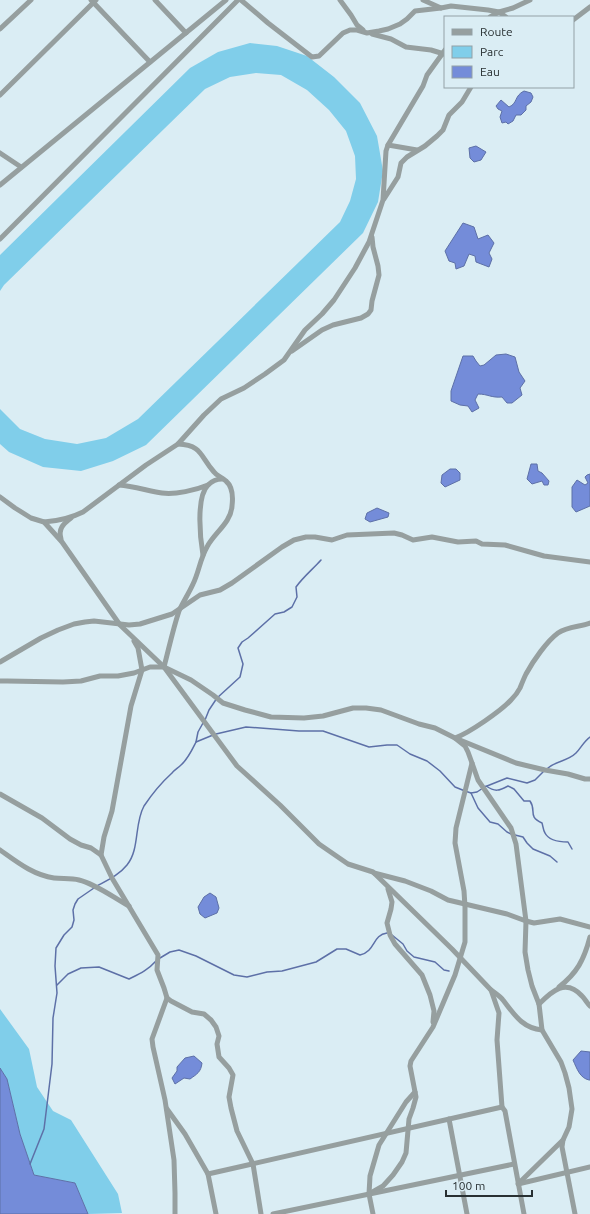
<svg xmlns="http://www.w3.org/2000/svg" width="590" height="1214" font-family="Ubuntu,sans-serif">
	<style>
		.green { fill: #80ceea }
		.water { fill: #748cd9; stroke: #5d70a7 }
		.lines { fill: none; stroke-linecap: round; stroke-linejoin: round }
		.stream { stroke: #5d70a7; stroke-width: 1.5 }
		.street { stroke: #969f9f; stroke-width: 5 }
	</style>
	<rect width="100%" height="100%" fill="#daedf4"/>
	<g class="green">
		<path d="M250,43L277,46L307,56L334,77L360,103L377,136L383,171L378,202L363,233L146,445L113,461L81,471L43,467L9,452L0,444V409L20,429L45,439L77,444L106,438L138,419L340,222L350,201L356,179L355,156L346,131L329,110L307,90L281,75L256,73L230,77L205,89L4,285L0,291V255L190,68L218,52Z"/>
		<path d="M0,1009L29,1049L37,1087L53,1111L71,1120L118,1194L122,1213L88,1214L75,1183L34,1175L20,1134L7,1079L0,1068Z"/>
	</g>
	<g class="water">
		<path d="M524,91L531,93L533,97L531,102L526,106V110L521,115H516L513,121L508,124L506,122L502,123L500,117L502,111L498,109L496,106L501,100L509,107C518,103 514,96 524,91Z"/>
		<path d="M476,146L486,152L481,160L474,162L470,158L469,148Z"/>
		<path d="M463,223L474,227L478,239L488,235L494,243L489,253L492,259L489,267L476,262L475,256L469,254L464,266L456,269L455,263L449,261L445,251Z"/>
		<path d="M506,354L515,357L519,372L525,381L520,388L522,395L512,403H507L502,397C491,398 488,394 478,394L475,400L479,408L472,412L468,406L460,405L451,401V391L463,356H473L476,361L480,366L484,365L496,355Z"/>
		<path d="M531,464H537L538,471L542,473L549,481L548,485H544L542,481L532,484L527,479Z"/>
		<path d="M450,469H456L460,473V480L445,487L441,483L442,475Z"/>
		<path d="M590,474V506L576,512L572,507V487L577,480L585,485L588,483L585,477L587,475Z"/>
		<path d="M377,508L389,513L388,517L370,522L365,519L367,513Z"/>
		<path d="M210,893L216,897L219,908L217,913L205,918L200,914L198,907L204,897Z"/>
		<path d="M581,1051L590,1052V1080H589C580,1078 577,1069 573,1060Z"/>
		<path d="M194,1056L202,1063C201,1072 197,1074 190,1079L184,1078L175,1084L172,1078L177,1071V1067L185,1058Z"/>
		<path d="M0,1068L7,1079L20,1134L34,1175L75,1183L88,1214H0Z"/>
	</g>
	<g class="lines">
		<g class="stream">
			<path d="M205,720L209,710L217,698L240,677L243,664L238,648L242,642L248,638L275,614L284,612L292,607L297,597L296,587C303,577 313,569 321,560"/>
			<path d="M216,734L246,727L299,731H323L369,747L387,745H397L410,754L427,761L440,771L455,787L465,791L471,793L477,792L486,786C495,792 499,791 508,786L514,789L524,801H530C537,811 527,816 542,823C543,826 543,830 545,833C549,841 560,842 568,842L572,849"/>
			<path d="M196,742L198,732L203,723"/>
			<path d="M548,768C556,761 568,761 576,753C581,748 584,741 590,737"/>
			<path d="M487,786L507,778L527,783L535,780L543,772"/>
			<path d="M471,793L478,808L490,822L498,824L507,832L511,834"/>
			<path d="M515,835L523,837L527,843L533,849L550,856L557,862"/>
			<path d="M97,886C108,880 119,875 127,865C140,849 134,824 144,806C152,794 161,783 172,773C174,770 178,768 181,765C188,759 192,750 196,742L213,735"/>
			<path d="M392,935L403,944L407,951L414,957L435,962L444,970L449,971"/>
			<path d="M160,958L170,952L179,950L196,956L234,975L247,977L267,972L282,971L316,962L337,949H346L360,955C376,951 372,935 387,933"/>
			<path d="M57,985L68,974L81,968L99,967L129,979C139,974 148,970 156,961"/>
			<path d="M30,1164L44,1129L52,1064L53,1018L57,993L55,966L56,948L64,935L72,927L74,920L73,910L75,904L78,899L94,888"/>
		</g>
		<g class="street">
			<path d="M91,0L150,62"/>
			<path d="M155,0L186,33"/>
			<path d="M241,0L268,23L312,57L319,56L343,33L350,30H357L367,33L379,31L388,29L400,24L407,19L415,11L441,8"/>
			<path d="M340,0L351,15L357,25L363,30"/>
			<path d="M423,0L441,8L451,6L488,10L499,12L506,17"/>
			<path d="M490,17L499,12L513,8L530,0"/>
			<path d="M573,20L590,7"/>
			<path d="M0,29L31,0"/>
			<path d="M372,34L391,39L406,47L431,50L444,54"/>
			<path d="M0,95L96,0"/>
			<path d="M388,145L417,150"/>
			<path d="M0,153L21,167"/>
			<path d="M0,185L226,0"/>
			<path d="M384,199L398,177L401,163L407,157L425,146L437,136L443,130L449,115L462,102L471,87"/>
			<path d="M0,239L238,0"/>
			<path d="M292,351L322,330L333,325L361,318L368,314L371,310L372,301L379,275L378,266L373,247L372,237"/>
			<path d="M119,485C134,486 148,491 162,493C175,495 196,490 208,485"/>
			<path d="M0,497L15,508L31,518L44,522L62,542L120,625L164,667L237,766L280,805L319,844L348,864L373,872L452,949L491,990L499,1013L497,1040L502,1107"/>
			<path d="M44,522C58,521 71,518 83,512L146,465L178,444L204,415L221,399L244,388L265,374L284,360L305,330L322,314L334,300L355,268L369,242L383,200L386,151L388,145L423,86L427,75L445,50"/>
			<path d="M61,539C58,529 63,524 71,518"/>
			<path d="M203,555C200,538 196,497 208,485C212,481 217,479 222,479"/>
			<path d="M0,662L41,638L58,630L74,624L85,622L94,621L129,625L140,624L172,614L200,595L220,590L232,583L282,547L294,540L306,537H315L332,540L347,535L394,533L402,535L413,540L432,537L458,542L476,541L482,544L505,545L544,556L590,562"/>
			<path d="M164,667C169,648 173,629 179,611C183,602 189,593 193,584C199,572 200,559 207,547C214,533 231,523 232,506C233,498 233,487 226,481C222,477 217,476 214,472C200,456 202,445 178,444"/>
			<path d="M0,681H7L63,682L81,681L100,676H118L134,673L150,667H164L191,680L213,695L223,703L245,710L271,717L304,718L323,716L353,708H366L381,710L419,724L435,728L455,738L516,763L545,770L568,774L585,779H590"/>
			<path d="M472,763L478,780L511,828L516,844L526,921L525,952L528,970L532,986L539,1004L542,1030L561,1062L565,1073L569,1088L572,1109L569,1127L563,1140L562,1147L575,1214"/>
			<path d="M0,794L42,818L70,839L81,845L91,848L101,855L112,878L158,955L157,970L164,988L167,998L152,1039L153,1047L165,1100L174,1160L175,1193V1214"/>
			<path d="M0,850C17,862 33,875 54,878C62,879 71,878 79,880C96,884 114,898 129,906"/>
			<path d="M101,855L104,837L112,811L131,706L142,670L138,648L134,641"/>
			<path d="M374,873L405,881L431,891L448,900L507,914L526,921L534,923L560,919L590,927"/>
			<path d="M388,889L392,902L391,909L387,923L390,935L395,944L422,975L430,995L434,1011L433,1022"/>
			<path d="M559,987C577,973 584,960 590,937"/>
			<path d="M491,990C495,993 500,996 503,1000C514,1014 522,1028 542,1030"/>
			<path d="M167,998L171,1001L192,1012L204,1014L211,1020L216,1027L219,1036L217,1044L219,1057L229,1068L233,1075L229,1097L231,1108L237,1131L253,1164L261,1214"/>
			<path d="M539,1004C552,991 566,978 582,996C585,999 587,1003 590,1006"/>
			<path d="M167,1109L185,1134L208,1174"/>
			<path d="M449,1119L467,1214"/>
			<path d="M519,1183L563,1140"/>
			<path d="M518,1184L590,1167"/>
			<path d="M369,1194L383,1186L393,1175L402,1162L406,1153L409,1119L413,1108L416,1097L410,1066L411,1061L433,1027L455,975L465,942V907L464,891L455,843L456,828L472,763L468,752L465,746L455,738C469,733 501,711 511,700C514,697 518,692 520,688C522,683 524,678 526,674C533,661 547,641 558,633C568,626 580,627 590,623"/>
			<path d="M216,1214L208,1174L502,1107L505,1111L524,1214"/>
			<path d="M273,1214L514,1164"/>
			<path d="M373,1214L369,1194L370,1176L379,1145L406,1102L415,1092"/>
		</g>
	</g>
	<rect x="444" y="16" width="130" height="72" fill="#daedf4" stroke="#93a1a6"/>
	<rect x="452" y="29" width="20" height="6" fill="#969f9f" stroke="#93a1a6"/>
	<text x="480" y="36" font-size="12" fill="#283032">Route</text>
	<rect x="452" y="46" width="20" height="12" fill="#80ceea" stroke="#93a1a6"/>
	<text x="480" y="56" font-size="12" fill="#283032">Parc</text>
	<rect x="452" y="66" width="20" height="12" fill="#748cd9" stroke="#93a1a6"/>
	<text x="480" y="76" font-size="12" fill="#283032">Eau</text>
	<path d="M446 1190v6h86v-6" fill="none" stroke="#283032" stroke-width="2"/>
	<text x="452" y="1190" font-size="12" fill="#283032" stroke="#daedf4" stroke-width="3" paint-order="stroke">100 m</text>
</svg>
